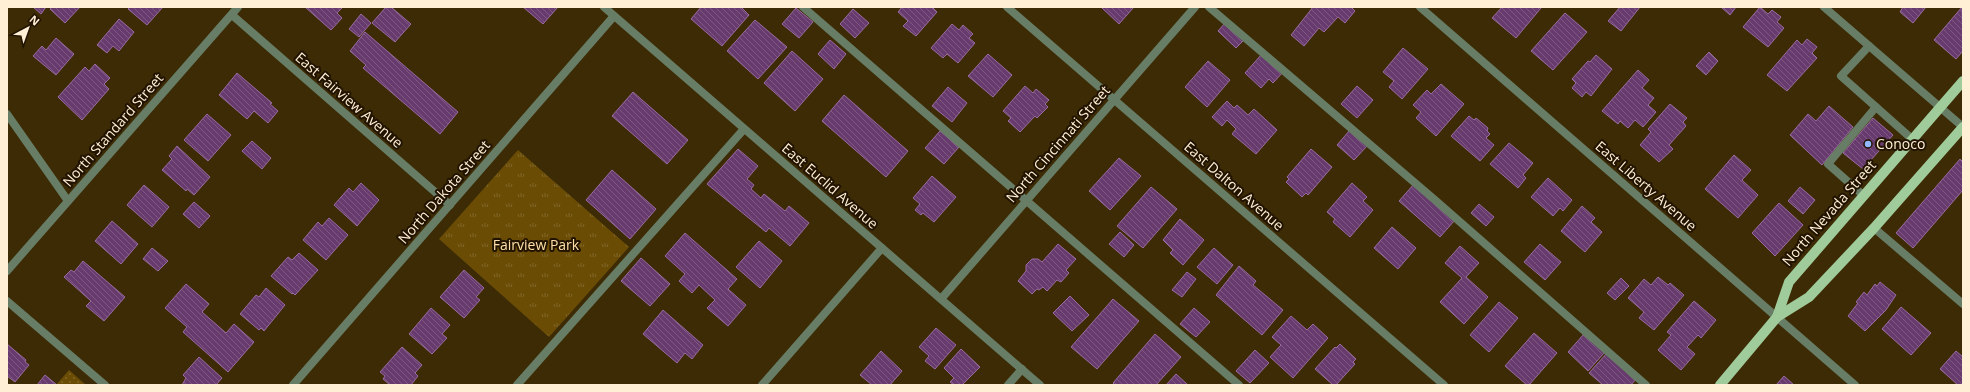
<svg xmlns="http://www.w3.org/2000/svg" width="1970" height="392" font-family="'Open Sans',sans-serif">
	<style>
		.grass { fill: url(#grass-dots) }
		.park { fill: url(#park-tufts) }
		.building { fill: url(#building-back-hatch); stroke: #9a6ba1 }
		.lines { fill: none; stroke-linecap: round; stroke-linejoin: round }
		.service { stroke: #687d65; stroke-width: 8 }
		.minor { stroke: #687d65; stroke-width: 8 }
		.tertiary { stroke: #687d65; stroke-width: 8 }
		.primary { stroke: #a0cb9b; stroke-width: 10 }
		.poi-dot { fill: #92b7fd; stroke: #211300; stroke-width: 1.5 }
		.labels { text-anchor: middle; stroke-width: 4; stroke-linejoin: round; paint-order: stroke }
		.street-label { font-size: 14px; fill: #fff0d5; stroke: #211300 }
		.poi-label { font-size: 14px; fill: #fff0d5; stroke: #211300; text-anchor: start }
		.park-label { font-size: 14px; fill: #ffe0a8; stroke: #211300 }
	</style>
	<defs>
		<pattern id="grass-dots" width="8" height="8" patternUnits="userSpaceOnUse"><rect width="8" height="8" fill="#6a4c04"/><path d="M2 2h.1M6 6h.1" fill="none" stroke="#806628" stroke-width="1.8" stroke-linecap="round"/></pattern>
		<pattern id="park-tufts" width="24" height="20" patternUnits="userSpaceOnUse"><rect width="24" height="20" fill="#6a4c04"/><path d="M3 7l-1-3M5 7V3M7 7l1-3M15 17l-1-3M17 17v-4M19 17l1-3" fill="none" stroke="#806628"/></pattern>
		<pattern id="building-back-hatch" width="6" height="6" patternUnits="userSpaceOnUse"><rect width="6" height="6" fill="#673b6e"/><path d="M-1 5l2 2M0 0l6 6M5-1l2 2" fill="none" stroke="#7e5882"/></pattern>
	</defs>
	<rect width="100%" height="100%" fill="#3c2b05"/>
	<path class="grass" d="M69,370L86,385H56Z"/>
	<path class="park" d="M518,150L629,247L549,337L439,239Z"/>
	<g class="building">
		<path d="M33,7H46L41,14Z"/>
		<path d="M52,7H80L65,23L50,9Z"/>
		<path d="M130,7H163L147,25L128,9Z"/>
		<path d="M305,7H343L337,13L342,18L331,30Z"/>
		<path d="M386,7H391L411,24L395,42L372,23Z"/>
		<path d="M523,7H558L543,24Z"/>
		<path d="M701,7H741L749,15L722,46L691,19Z"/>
		<path d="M902,7H932L937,12L916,36L903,26L908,21L898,12Z"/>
		<path d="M1101,7H1134L1119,24Z"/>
		<path d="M1313,7H1351L1355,11L1345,23L1338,17L1324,32L1319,28L1304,46L1291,35Z"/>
		<path d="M1502,7H1540L1541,8L1516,38L1492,18Z"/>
		<path d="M1620,7H1640L1621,31L1608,21Z"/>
		<path d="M1721,7H1736L1730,15Z"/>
		<path d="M1760,7L1768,14L1772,10L1781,17L1777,22L1784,28L1768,47L1743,27Z"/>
		<path d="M1903,7H1926L1913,23L1900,12Z"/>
		<path d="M1962,7L1963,51L1956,59L1934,40Z"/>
		<path d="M796,8L813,22L799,38L782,24Z"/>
		<path d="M853,9L869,23L855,38L840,24Z"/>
		<path d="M1565,13L1587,32L1553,70L1531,51Z"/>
		<path d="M361,14L371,23L359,37L349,29Z"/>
		<path d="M119,19L134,32L119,51L113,46L107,53L97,45Z"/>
		<path d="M755,20L787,47L758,79L727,51Z"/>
		<path d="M1226,22L1245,39L1236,48L1218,31Z"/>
		<path d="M952,24L959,30L963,25L973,34L969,38L975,43L958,63L947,54L943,58L931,48Z"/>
		<path d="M365,32L458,112L440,134L363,68L366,65L350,51Z"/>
		<path d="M56,38L74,54L56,75L33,56L42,46L46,50Z"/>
		<path d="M1807,39L1817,47L1812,53L1817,58L1787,91L1767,75L1797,40L1802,45Z"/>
		<path d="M830,40L846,54L834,69L818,54Z"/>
		<path d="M1403,48L1428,69L1402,99L1389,87L1394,81L1383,72Z"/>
		<path d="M792,51L823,79L795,111L764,83Z"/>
		<path d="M1709,52L1718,61L1706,75L1696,66Z"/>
		<path d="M988,54L1012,75L993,97L968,76Z"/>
		<path d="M1262,54L1283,72L1273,83L1269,79L1261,88L1245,73Z"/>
		<path d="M1596,55L1612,69L1591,96L1586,92L1582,97L1572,88L1576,83L1572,79L1588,61L1590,62Z"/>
		<path d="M1208,61L1230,80L1207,107L1185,87Z"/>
		<path d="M95,64L110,78L104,84L109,89L82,120L58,97L85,67L89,71Z"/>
		<path d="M1638,70L1649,80L1642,88L1654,98L1648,105L1656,112L1643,127L1635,120L1628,128L1620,121L1618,124L1602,111Z"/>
		<path d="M237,73L272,103L270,104L278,111L268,123L254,111L247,119L219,95Z"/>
		<path d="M1441,84L1464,104L1436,136L1416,118L1421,112L1413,105L1427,90L1431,94Z"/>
		<path d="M1025,86L1033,93L1036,89L1049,100L1045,104L1048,107L1037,118L1035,116L1020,132L1008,121L1011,118L1003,111Z"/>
		<path d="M1357,86L1373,100L1357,118L1341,104Z"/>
		<path d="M948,87L967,103L952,122L932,106Z"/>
		<path d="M633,92L688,140L667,164L612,116Z"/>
		<path d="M844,95L908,151L886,177L822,121Z"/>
		<path d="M1227,101L1234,108L1237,105L1248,115L1254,109L1277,130L1256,154L1232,134L1236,129L1227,120L1222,126L1212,117Z"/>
		<path d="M1670,104L1687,118L1683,122L1686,126L1669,145L1673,149L1659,162L1640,145L1651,132L1648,129Z"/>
		<path d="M1829,106L1853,127L1822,165L1790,135L1808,114L1816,121Z"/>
		<path d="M207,114L231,135L208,161L184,140Z"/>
		<path d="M1469,116L1474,120L1476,118L1488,128L1487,131L1490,134L1486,138L1494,145L1480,161L1451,136Z"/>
		<path d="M1873,118L1893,135L1863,169L1843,153Z"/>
		<path d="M1350,130L1368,145L1354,160L1337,145Z"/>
		<path d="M940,131L959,147L944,164L925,148Z"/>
		<path d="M252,141L271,158L262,169L242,151Z"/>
		<path d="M1509,143L1533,163L1523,175L1526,178L1518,188L1490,164Z"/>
		<path d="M177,146L210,177L194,195L187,189L186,191L162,170L172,159L169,156Z"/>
		<path d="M738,149L758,166L747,179L754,185L751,189L761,198L764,194L785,211L789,206L809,223L790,246L769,228L766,232L707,184Z"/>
		<path d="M1311,149L1332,167L1308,195L1306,193L1302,197L1286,182L1289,179L1287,177Z"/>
		<path d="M1734,155L1751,170L1742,180L1758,195L1738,218L1705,189Z"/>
		<path d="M1119,158L1141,176L1110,210L1089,191Z"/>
		<path d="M1960,159L1963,162V190L1913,248L1896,233Z"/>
		<path d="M612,170L656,209L630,239L586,200Z"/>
		<path d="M932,176L956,197L934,222L923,213L921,215L915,210L920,204L913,198Z"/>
		<path d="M1548,178L1572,200L1563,211L1560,208L1553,216L1531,197Z"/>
		<path d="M361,183L379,200L357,226L334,205L349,188L353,192Z"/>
		<path d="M1352,183L1367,197L1363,201L1373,210L1350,237L1333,222L1335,219L1327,212Z"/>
		<path d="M1414,184L1455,220L1440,237L1399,201Z"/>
		<path d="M144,185L169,207L152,227L127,205Z"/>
		<path d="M1151,187L1177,209L1143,248L1117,226Z"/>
		<path d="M1800,187L1815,200L1803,214L1788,201Z"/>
		<path d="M194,202L210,216L199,228L183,214Z"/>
		<path d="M1779,203L1803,225L1775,256L1752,233Z"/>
		<path d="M1479,204L1494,217L1486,226L1471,213Z"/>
		<path d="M1582,206L1595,218L1591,222L1602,232L1585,252L1561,231Z"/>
		<path d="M329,218L348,235L326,260L303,240L318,222L322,226Z"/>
		<path d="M1180,219L1204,240L1183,265L1170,253L1173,250L1163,240Z"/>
		<path d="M112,221L138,244L121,264L95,241Z"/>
		<path d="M1392,227L1416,248L1398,269L1374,248Z"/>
		<path d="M1120,232L1134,245L1124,257L1109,244Z"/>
		<path d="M685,233L737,279L728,289L746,305L728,326L707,308L715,300L699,285L692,293L679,281L685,274L665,256Z"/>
		<path d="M759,241L782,261L760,288L736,267Z"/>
		<path d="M1058,244L1076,259L1066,270L1069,273L1061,282L1057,280L1047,291L1043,287L1039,290L1037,289L1032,294L1018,281L1026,271V265L1032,259H1038L1042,262Z"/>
		<path d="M1540,244L1561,262L1545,280L1524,262Z"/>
		<path d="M1460,246L1479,263L1466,277L1488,297L1464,324L1440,302L1462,278L1445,263Z"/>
		<path d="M152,248L168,261L158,271L143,259Z"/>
		<path d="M1214,248L1233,265L1217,284L1197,267Z"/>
		<path d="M299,253L318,270L295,295L293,293L292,294L271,276L288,257L292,260Z"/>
		<path d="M641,258L670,284L650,306L621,281Z"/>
		<path d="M83,261L125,297L104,321L86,306L91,301L64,277L71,270L74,272Z"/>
		<path d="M1239,266L1256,281L1253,285L1283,310L1262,335L1216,295Z"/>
		<path d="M464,270L484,288L476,297L480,300L464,318L440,297Z"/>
		<path d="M1187,272L1196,279L1182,297L1172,290Z"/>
		<path d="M1658,277L1668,285L1670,283L1684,295L1654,330L1639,318L1644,312L1628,298L1644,279L1651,285Z"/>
		<path d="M1621,278L1629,286L1615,300L1607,293Z"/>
		<path d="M1880,282L1896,295L1886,310L1865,331L1848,316L1858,303L1856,302L1864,292L1867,295L1875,284L1877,286Z"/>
		<path d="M186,284L209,304L202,312L226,333L234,324L254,342L228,372L183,332L187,327L165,308Z"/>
		<path d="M266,288L285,305L264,331L261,328L259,330L240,314L256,295L259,297Z"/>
		<path d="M1070,296L1089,315L1072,331L1053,313Z"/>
		<path d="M1113,299L1139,321L1097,369L1071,347Z"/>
		<path d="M1694,301L1716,320L1701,338L1698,335L1687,347L1695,354L1681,370L1658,350L1671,335L1667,332Z"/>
		<path d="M1499,302L1518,318L1489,352L1470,335Z"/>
		<path d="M1901,307L1931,333L1911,355L1882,329Z"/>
		<path d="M431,308L450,325L442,334L447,338L432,354L409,334Z"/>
		<path d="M1194,308L1210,322L1196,337L1180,324Z"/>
		<path d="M663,310L703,345L692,359L685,353L677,363L643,334Z"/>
		<path d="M1291,316L1307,330L1313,324L1328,338L1293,378L1270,357L1281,345L1272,337Z"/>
		<path d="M936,328L956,345L935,369L925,361L929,356L919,347Z"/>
		<path d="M1534,333L1557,353L1529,385H1527L1505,366Z"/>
		<path d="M1155,334L1181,357L1156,385H1115L1113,383Z"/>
		<path d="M1584,334L1605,352L1588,371L1568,352Z"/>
		<path d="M7,344L26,360L25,362L29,365L15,382L7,376Z"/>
		<path d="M1340,344L1356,359L1353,362L1355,364L1336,385H1333L1315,369L1335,347L1336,348Z"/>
		<path d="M402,347L422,365L415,373L418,376L411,385H390L383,379L385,376L380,372Z"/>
		<path d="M961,349L980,367L962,385H954L950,382L954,378L944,368Z"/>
		<path d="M1255,350L1269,363L1250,383L1236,371Z"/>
		<path d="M881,351L902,371L890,385H872L860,375Z"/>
		<path d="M1956,351L1963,357V385H1958L1940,369Z"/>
		<path d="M1607,353L1636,379L1631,385H1603L1589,373Z"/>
		<path d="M199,357L222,378L216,385H182L186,378L183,375Z"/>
		<path d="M1176,374L1188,385H1166Z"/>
		<path d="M45,375L57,385H37Z"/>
		<path d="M1784,376L1794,385H1776Z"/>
	</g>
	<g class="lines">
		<g class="service">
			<path d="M803,7L1239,385"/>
			<path d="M1209,7L1435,200L1646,385"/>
			<path d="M1876,107L1912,139"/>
			<path d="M1863,195L1828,164L1876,107L1841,76L1869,46"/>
			<path d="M1874,228L1963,304"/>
			<path d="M517,385L744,129"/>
			<path d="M1008,385L1022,369"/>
		</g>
		<g class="minor">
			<path d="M604,7L1040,385"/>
			<path d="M1007,7L1444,385"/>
			<path d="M1420,7L1855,385"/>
			<path d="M232,15L450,205"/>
			<path d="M7,114L68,201"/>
			<path d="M7,271L238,7"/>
			<path d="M941,299L1195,7"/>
			<path d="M7,301L105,385"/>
			<path d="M293,385L614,16"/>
			<path d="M762,385L882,248"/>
		</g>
		<path class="tertiary" d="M1824,7L1963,127"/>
		<g class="primary">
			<path d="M1777,317L1789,282L1963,81"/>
			<path d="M1720,385L1777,317L1809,297L1874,228L1963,127"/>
		</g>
	</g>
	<circle class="poi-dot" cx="1868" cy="144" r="4"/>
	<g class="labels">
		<g class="street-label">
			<text transform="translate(349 100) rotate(41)" y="5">East Fairview Avenue</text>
			<text transform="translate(113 130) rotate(-49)" y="5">North Standard Street</text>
			<text transform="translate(1058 144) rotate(-49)" y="5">North Cincinnati Street</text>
			<text transform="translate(830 186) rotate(41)" y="5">East Euclid Avenue</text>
			<text transform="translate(1234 186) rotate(41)" y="5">East Dalton Avenue</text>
			<text transform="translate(1646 186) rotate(41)" y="5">East Liberty Avenue</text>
			<text transform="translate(444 192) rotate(-49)" y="5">North Dakota Street</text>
			<text transform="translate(1829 213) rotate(-49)" y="5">North Nevada Street</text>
		</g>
		<g class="poi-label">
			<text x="1876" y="149">Conoco</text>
		</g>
		<g class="park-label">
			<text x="536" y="250">Fairview Park</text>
		</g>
	</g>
	<rect width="1970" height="392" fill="none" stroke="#fff0d5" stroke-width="16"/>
	<g transform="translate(28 28) rotate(41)" stroke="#211300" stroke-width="3" paint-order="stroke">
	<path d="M0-3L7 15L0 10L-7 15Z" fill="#fff0d5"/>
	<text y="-6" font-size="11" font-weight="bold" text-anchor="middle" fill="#fff0d5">N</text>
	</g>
</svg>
